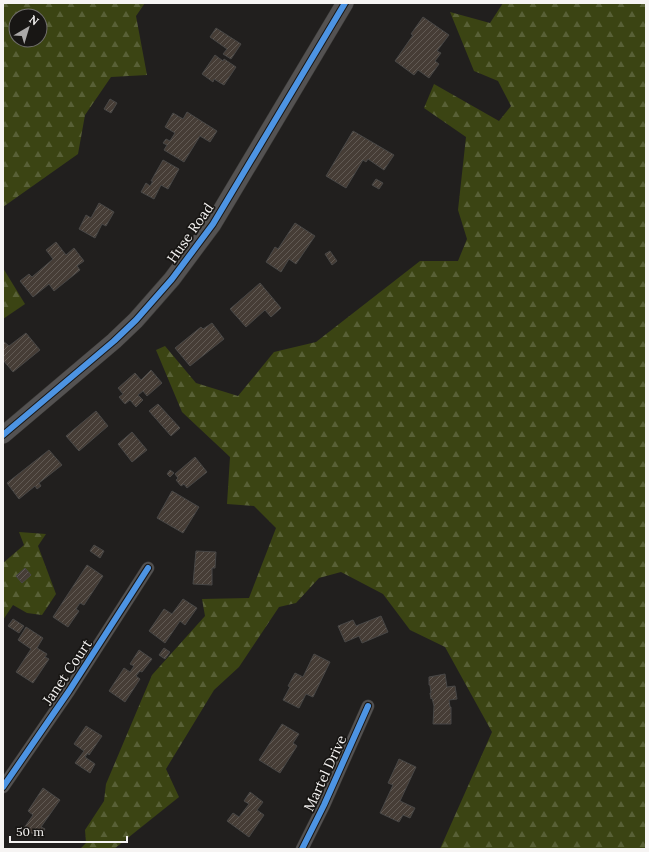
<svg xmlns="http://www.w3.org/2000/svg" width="649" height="852" font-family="Lora,serif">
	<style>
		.forest { fill: url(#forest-firs); fill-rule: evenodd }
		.building { fill: url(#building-hatch); stroke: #484746 }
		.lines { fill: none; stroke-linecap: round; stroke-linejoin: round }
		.street-casing { stroke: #3d3c3a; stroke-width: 13 }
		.secondary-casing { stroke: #3d3c3a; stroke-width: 18 }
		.street { stroke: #545252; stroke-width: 12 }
		.secondary { stroke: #545252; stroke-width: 17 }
		.cycleway-casing { stroke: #181614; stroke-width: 8 }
		.cycleway { stroke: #4d94e3; stroke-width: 6 }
		.labels { text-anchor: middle; stroke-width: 3.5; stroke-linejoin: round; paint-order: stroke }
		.street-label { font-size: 14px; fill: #f6f4f3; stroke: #181614 }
	</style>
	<defs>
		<pattern id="forest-firs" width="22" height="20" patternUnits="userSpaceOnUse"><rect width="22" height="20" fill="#3b4413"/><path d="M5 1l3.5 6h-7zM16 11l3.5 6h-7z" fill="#586036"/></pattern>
		<pattern id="building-hatch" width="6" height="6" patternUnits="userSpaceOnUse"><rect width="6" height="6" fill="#463d36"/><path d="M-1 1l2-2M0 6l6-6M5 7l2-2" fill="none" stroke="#615a54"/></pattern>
	</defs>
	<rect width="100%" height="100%" fill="#211f1e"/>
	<g class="forest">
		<path d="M3,3H145L136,16L147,75L111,77L85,115L78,154L3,207ZM16,16H40V40H16Z"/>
		<path d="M503,3H646V849H440L492,732L445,647L410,630L383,594L341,572L319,578L296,603L279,607L239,667L214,690L166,769L179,797L114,849H80L86,843L85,830L104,801L106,784L152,675L205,616L202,599L249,598L276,528L254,506L227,504L230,457L182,412L156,350L165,346L196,383L238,396L274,352L316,342L420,261H458L467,239L458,210L466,137L424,108L434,84L499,121L511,106L498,81L474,71L450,12L490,23Z"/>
		<path d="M3,268L25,304L3,319Z"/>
		<path d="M19,532L46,534L38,546L56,594L42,615L27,613L13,605L3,620V563L24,545Z"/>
	</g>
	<g class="building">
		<path d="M423,17L449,35L437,51L441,53L435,61L439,64L429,78L418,70L414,75L395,61L413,35L411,34Z"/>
		<path d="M216,28L241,44L231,59L223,54L227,49L210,37Z"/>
		<path d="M215,55L223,61L224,59L236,67L224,85L214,79L213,82L202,74Z"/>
		<path d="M110,99L117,103L111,113L104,109Z"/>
		<path d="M187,112L217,131L210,142L200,136L184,162L164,150L167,145L163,143L166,139L170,141L175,133L165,127L173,113L183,119Z"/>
		<path d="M353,131L394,155L384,170L368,159L366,162L363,160L346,188L326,176Z"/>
		<path d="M163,160L179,169L168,189L161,185L154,199L141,192L146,183L150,186L153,181H151Z"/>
		<path d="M376,179L383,183L379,189L372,185Z"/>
		<path d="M99,203L114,212L106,226L102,224L95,238L79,229L86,215L91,218Z"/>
		<path d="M295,223L315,236L296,264L289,259L281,272L266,262L275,247L278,249Z"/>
		<path d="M56,242L66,255L74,248L84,261L77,266L80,270L54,291L49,284L33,297L20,281L29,274L32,277L53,259L46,250Z"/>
		<path d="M330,251L337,261L332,265L325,254Z"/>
		<path d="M260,283L281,308L271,317L265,310L246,327L230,309Z"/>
		<path d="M212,323L224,339L190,366L175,348L201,327L203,329Z"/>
		<path d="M26,333L40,350L13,372L3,360V341L9,346Z"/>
		<path d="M151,370L162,383L147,396L143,391L138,395L143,400L136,407L130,400L125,404L119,397L123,394L118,388L135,373L141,380Z"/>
		<path d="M158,404L180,428L171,436L149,411Z"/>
		<path d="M96,411L108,426L79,451L66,436Z"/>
		<path d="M132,432L147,450L132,462L118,444Z"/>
		<path d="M49,450L62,465L39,483L41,486L37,489L35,486L19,499L7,483Z"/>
		<path d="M195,457L207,472L187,488L184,484L181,486L176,480L178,478L175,474Z"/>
		<path d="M170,470L174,473L170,477L167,474Z"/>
		<path d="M172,491L199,507L183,533L157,518Z"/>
		<path d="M94,545L104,551L100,558L90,551Z"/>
		<path d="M196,551L216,552L215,568H212V585L193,584Z"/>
		<path d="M87,565L103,576L84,605L80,603L76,609L79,611L68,627L53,617Z"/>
		<path d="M25,568L31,575L22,583L16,576Z"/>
		<path d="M183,599L197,608L185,625L180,621L165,643L149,631L164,609L172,614Z"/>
		<path d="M381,616L388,632L362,643L359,636L345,642L338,626L353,620L356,626Z"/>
		<path d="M13,619L24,626L19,633L8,626Z"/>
		<path d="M26,627L43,638L37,648L47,654L45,657L49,659L33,683L16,672L31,649L18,640Z"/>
		<path d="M164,648L170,652L165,659L159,655Z"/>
		<path d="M139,650L152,659L142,672L140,671L136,676L140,679L125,702L109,691L124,668L130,672L134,666L130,664Z"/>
		<path d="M314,654L330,662L313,697L306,694L299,708L283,700L290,687L288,686L295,673L303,677Z"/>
		<path d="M445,674L447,687L455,686L457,699L449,700L450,707H451V724H433L434,706L432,698L431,699L430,693H431L430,685H429V677Z"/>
		<path d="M282,724L299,734L293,743L297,746L280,773L259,760Z"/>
		<path d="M86,726L102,736L89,755L88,753L85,757L95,764L90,773L75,763L84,751L74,744Z"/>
		<path d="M399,759L416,767L400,801L415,808L410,818L403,815L399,822L380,813L393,785L388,783Z"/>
		<path d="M43,788L60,800L41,827L45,829L39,838L24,828L33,815L28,811Z"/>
		<path d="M250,792L263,802L257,810L264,815L249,837L227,821L233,813L239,817L249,804L244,801Z"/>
	</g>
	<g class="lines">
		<defs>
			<g id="street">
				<path d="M3,787L69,691L148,568"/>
				<path d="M302,849L324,805L368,706"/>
			</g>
			<path id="secondary" d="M3,435L114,341L136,320L172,279L213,224L345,3"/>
		</defs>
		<use href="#street" class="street-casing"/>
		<use href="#secondary" class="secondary-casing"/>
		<use href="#street" class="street"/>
		<use href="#secondary" class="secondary"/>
		<defs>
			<g id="cycleway">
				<path d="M3,435L114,341L136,320L172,279L213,224L345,3"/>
				<path d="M3,787L69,691L148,568"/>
				<path d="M302,849L324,805L368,706"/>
			</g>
		</defs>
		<use href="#cycleway" class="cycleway-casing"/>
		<use href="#cycleway" class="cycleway"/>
	</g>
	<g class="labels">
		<g class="street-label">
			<text transform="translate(190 233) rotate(-55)" y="5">Huse Road</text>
			<text transform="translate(67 672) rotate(-56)" y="5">Janet Court</text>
			<text transform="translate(325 773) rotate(-65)" y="5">Martel Drive</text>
		</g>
	</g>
	<rect width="649" height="852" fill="none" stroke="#f6f4f3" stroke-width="8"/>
	<g transform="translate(28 28) rotate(38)"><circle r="19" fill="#181614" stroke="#716f6d"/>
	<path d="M0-3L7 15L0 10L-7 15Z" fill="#aba9a8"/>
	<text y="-6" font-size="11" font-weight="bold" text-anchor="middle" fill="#f6f4f3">N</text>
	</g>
	<path d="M10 836v6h117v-6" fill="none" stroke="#f6f4f3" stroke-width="2"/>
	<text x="16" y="836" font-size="12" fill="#f6f4f3" stroke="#181614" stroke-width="3" paint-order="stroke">50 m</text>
</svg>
